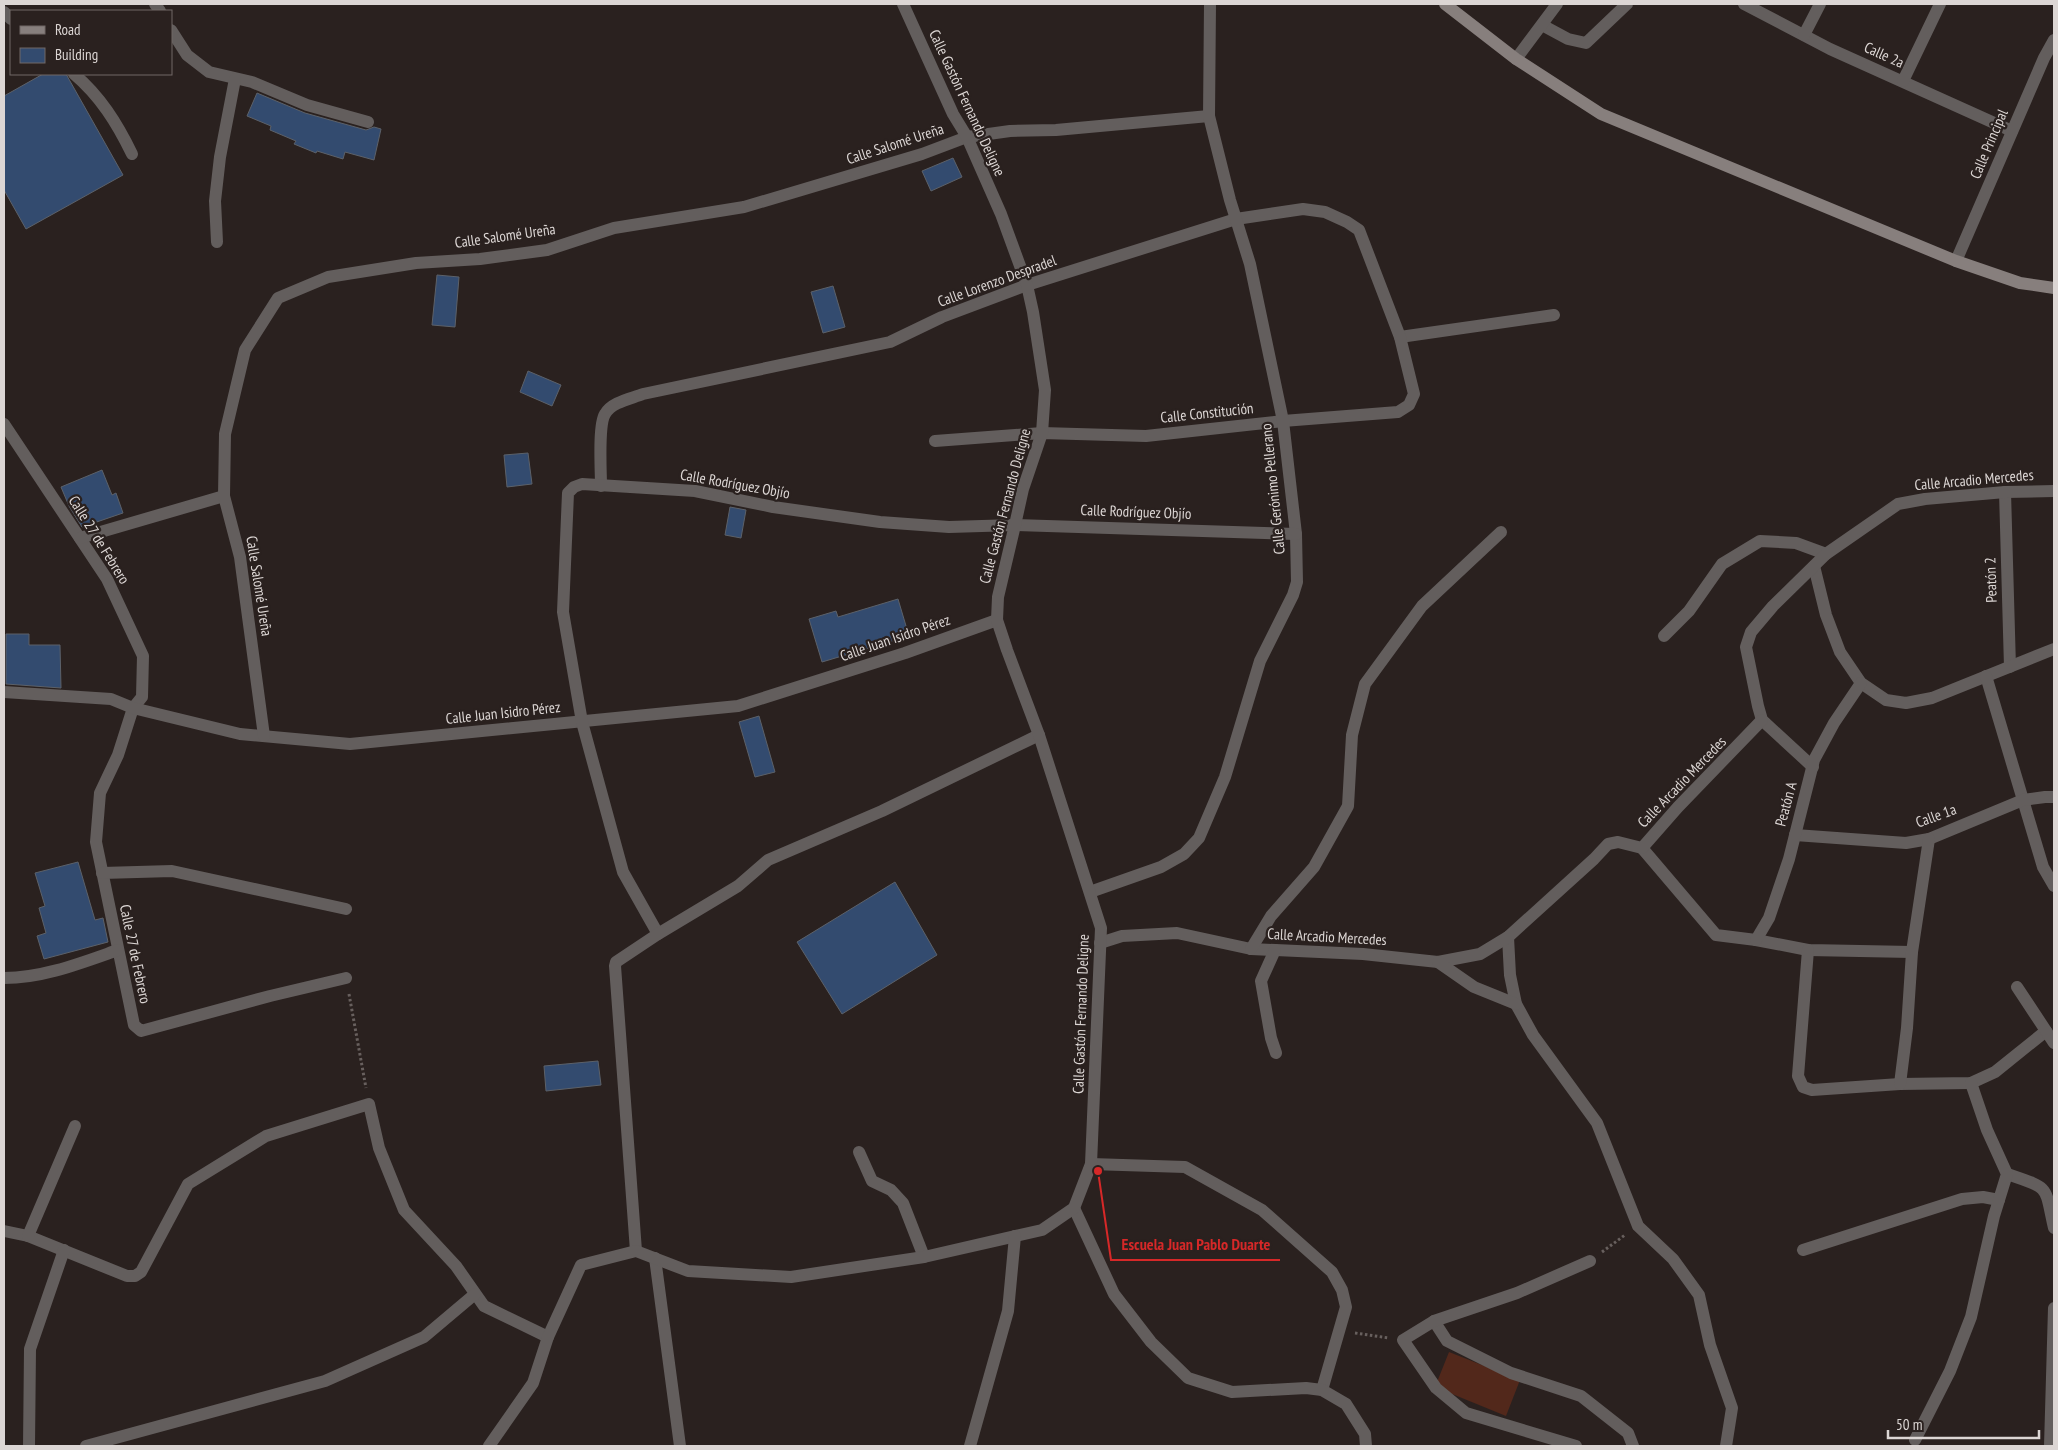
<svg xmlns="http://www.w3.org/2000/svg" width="2058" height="1450" font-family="'PT Sans Narrow',sans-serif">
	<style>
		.green { fill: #52281b }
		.building { fill: #334b6f; stroke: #5c6169 }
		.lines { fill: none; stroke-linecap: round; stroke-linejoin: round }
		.path { stroke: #68605e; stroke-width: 3; stroke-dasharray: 2.5 2.5; stroke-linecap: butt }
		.street { stroke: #635e5d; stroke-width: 12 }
		.secondary { stroke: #877f7d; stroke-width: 12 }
		.labels { text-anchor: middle; stroke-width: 4.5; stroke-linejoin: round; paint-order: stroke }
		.street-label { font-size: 15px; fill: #dcd6d4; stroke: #2a211f }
		.leader { fill: none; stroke: #d62828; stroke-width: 2 }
		.callout-dot { fill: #d62828; stroke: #2a211f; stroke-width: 2 }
		.callout-label { font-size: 16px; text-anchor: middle; font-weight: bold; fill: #d62828; stroke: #2a211f; stroke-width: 4.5; stroke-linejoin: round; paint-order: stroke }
	</style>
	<rect width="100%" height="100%" fill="#2a211f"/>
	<path class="green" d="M1449,1352L1520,1380L1506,1416L1435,1387Z"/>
	<g class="building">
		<path d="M43,74H66L123,175L26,229L4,190V96Z"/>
		<path d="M257,93L305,113L366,130L374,127L381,129L374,160L345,152L343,159L317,151L316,153L294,144L296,141L270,130L271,126L247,116Z"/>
		<path d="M953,158L962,177L931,191L922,171Z"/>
		<path d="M437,275L459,277L455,327L432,325Z"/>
		<path d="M833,286L845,327L823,333L811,292Z"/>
		<path d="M528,371L561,385L552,406L520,392Z"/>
		<path d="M528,453L532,484L507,487L504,455Z"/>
		<path d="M102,470L112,495L116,493L123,513L82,527L69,506L61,487Z"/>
		<path d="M730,507L746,510L741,538L725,535Z"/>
		<path d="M898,599L909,636L822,662L809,619L836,611L838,617Z"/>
		<path d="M6,634H29V645H60L61,688L6,684Z"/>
		<path d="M759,716L775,772L755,777L739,722Z"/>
		<path d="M78,862L95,920L103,918L108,942L44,959L37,936L46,933L39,908L45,906L35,873Z"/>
		<path d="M895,882L937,955L842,1014L797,942Z"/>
		<path d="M598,1061L601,1085L546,1091L544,1066Z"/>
	</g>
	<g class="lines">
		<g class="path">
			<path d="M349,994L366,1088"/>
			<path d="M1602,1252L1625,1235"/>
			<path d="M1355,1333L1389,1338"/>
		</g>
		<g class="street">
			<path d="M155,4L160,11"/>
			<path d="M1744,4L1830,49L2012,131"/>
			<path d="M4,12L11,19"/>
			<path d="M1542,25L1568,39L1586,43L1627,4"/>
			<path d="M171,30L187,55L209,72L252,82L307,105L368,122"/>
			<path d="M1804,35L1820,4"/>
			<path d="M1516,59L1557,4"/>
			<path d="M74,74C100,96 117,123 132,154"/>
			<path d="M1903,81L1940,4"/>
			<path d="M217,242L215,201L220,157L235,79"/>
			<path d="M1956,261L2044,58L2054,40"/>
			<path d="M1400,337L1554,315"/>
			<path d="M4,424L107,579L143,656L142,697L133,708L118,755L100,793L96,842L134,1025L141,1031L270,996L346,978"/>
			<path d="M601,486C601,471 598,425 605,414C612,402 630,399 643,394L890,342L942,317L1027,285L1236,219L1303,209L1325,212L1347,222L1359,230L1400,337L1414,394L1409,405L1398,412L1283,421L1146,436L1042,433L935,441"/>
			<path d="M2005,492L2010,667"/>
			<path d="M80,538L224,496"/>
			<path d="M1814,566L1826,615L1840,652L1861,683L1886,700L1906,703L1932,698L2054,649"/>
			<path d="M1664,636L1689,611L1722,564L1760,541L1796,543L1826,554"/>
			<path d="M1986,676L2043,867L2054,886"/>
			<path d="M4,692L111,699L133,708L240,734L350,744L738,706L905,653L997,620"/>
			<path d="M264,736L240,557L224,496L225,434L245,350L278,298L328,277L416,263L480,259L547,250L614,228L744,207L922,154L967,137L1010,131L1056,130L1209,116"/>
			<path d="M1813,767L1762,720L1758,706L1746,647L1751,632L1773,606L1826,554L1898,504L1925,499L2005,492L2054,491"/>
			<path d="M1795,835L1906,843L1929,839L2023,800L2045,797H2054"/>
			<path d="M1642,848L1716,935L1756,940L1808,950L1912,952"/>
			<path d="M102,873L172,871L346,909"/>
			<path d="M1090,892L1161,867L1184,854L1199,838L1225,777L1260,661L1293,595L1297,582L1296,534L1283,421L1250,264L1230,200L1209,116L1210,4"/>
			<path d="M658,934L623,872L582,722L563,612L568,493L574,487L582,484L695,491L773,507L880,522L949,527L1015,525L1296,534"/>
			<path d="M1508,937L1510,975L1516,1004L1533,1035L1597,1123L1638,1226L1673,1259L1699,1295L1710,1345L1732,1408L1726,1446"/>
			<path d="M1756,940L1769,918L1789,859L1814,760L1834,723L1861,683"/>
			<path d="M1100,943L1122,936L1177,933L1251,949L1363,954L1438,962L1480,954L1508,937L1594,859L1608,844L1618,842L1642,848L1678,807L1762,720"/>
			<path d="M1251,949L1271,916L1314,867L1348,806L1352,735L1365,684L1422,606L1501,532"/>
			<path d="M1275,950L1261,981L1271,1038L1276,1053"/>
			<path d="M1808,950L1798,1076L1803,1087L1812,1090L1900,1084L1971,1083L1995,1072L2046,1031"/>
			<path d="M1438,962L1474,987L1516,1004"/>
			<path d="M4,978C43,978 81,963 118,950"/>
			<path d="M2017,987L2054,1043"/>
			<path d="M1900,1084L1907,1028L1912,952L1929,839"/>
			<path d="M859,1152L872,1181L891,1190L903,1203L924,1257"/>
			<path d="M1091,1164L1185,1167L1262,1210L1332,1272L1342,1290L1346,1307L1322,1390"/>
			<path d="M2007,1174C2051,1189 2044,1184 2054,1228"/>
			<path d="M1074,1208L1114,1294L1151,1342L1188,1378L1232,1392L1306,1388L1322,1390L1346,1404L1365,1434L1366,1446"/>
			<path d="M4,1231L28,1236L127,1276H135L141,1272L188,1184L266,1136L369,1104L379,1148L404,1210L456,1266L484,1306L548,1337"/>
			<path d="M28,1236L75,1126"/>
			<path d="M1803,1250L1962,1199L1983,1197L1999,1200"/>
			<path d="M636,1251L615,966L616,962L658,934L738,886L768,860L882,811L1039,735"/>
			<path d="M655,1258L680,1446"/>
			<path d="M1434,1321L1447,1341L1511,1373L1581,1396L1628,1433L1633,1446"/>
			<path d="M1915,1440L1950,1371L1971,1317L1994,1216L2007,1174L1987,1130L1971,1083"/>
			<path d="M29,1446L30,1349L64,1250"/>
			<path d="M86,1446L325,1381L424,1337L475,1294"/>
			<path d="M489,1446L533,1383L548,1337L581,1265L636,1251L688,1271L791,1277L924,1257L1042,1230L1074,1208L1091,1164L1101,928L1039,735L1007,650L997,620L998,597L1015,525L1023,489L1042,433L1045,390L1033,312L1027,285L1001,214L967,137L953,114L903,4"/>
			<path d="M970,1446L1008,1311L1015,1236"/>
			<path d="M1576,1446L1466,1413L1436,1388L1403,1340L1434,1321L1517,1293L1590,1261"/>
			<path d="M2050,1446L2054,1308"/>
		</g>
		<path class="secondary" d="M1445,4L1516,59L1601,114L1956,261L2020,283L2054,288"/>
	</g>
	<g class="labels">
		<g class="street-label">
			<text transform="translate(1884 55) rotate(24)" y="5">Calle 2a</text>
			<text transform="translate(967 103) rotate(65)" y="5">Calle Gastón Fernando Deligne</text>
			<text transform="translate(895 144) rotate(-18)" y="5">Calle Salomé Ureña</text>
			<text transform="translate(1989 144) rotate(-67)" y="5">Calle Principal</text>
			<text transform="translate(505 236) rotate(-8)" y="5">Calle Salomé Ureña</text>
			<text transform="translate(997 281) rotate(-20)" y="5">Calle Lorenzo Despradel</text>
			<text transform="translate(1207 413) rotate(-6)" y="5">Calle Constitución</text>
			<text transform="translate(1974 480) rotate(-5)" y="5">Calle Arcadio Mercedes</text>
			<text transform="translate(735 484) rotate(10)" y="5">Calle Rodríguez Objío</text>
			<text transform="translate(1273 489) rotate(-96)" y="5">Calle Gerónimo Pellerano</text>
			<text transform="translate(1005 506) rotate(-75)" y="5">Calle Gastón Fernando Deligne</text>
			<text transform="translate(1136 512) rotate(2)" y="5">Calle Rodríguez Objío</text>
			<text transform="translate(99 540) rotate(58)" y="5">Calle 27 de Febrero</text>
			<text transform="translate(1991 580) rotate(-92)" y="5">Peatón 2</text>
			<text transform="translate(259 586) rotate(81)" y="5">Calle Salomé Ureña</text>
			<text transform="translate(895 638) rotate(-19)" y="5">Calle Juan Isidro Pérez</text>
			<text transform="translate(503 713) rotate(-6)" y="5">Calle Juan Isidro Pérez</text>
			<text transform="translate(1682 782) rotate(-46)" y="5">Calle Arcadio Mercedes</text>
			<text transform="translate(1786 804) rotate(-75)" y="5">Peatón A</text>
			<text transform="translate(1936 816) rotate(-20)" y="5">Calle 1a</text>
			<text transform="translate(1327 937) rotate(3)" y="5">Calle Arcadio Mercedes</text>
			<text transform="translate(135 954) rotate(78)" y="5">Calle 27 de Febrero</text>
			<text transform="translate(1081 1014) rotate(-88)" y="5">Calle Gastón Fernando Deligne</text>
		</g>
	</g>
	<path class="leader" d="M1098 1171L1111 1260H1280"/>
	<circle class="callout-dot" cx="1098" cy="1171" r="5"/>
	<g class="callout-label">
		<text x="1196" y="1250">Escuela Juan Pablo Duarte</text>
	</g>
	<rect width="2058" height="1450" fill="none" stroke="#dcd6d4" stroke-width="10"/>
	<rect x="10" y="10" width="162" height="65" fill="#2a211f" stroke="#716967"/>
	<rect x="20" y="26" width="25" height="8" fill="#877f7d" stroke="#716967"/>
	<text x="55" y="35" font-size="15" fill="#dcd6d4">Road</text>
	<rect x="20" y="48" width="25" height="15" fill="#334b6f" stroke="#716967"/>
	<text x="55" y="60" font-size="15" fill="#dcd6d4">Building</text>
	<path d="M1888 1430v8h151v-8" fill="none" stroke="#dcd6d4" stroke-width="2.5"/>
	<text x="1896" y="1430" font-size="15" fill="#dcd6d4" stroke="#2a211f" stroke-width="4" paint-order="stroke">50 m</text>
</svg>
